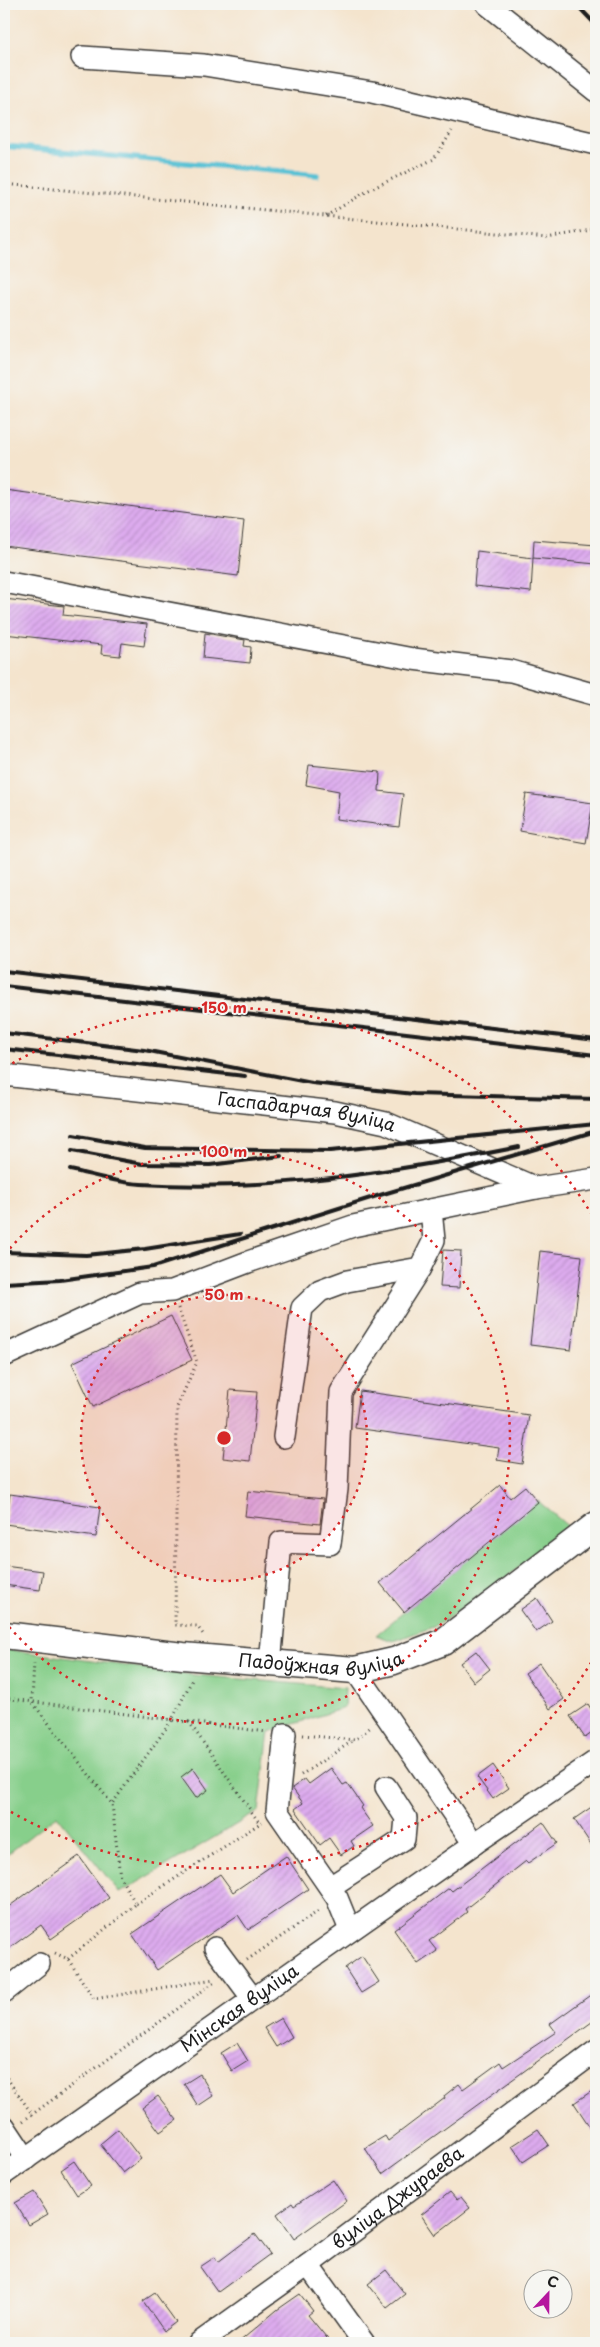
<svg xmlns="http://www.w3.org/2000/svg" width="600" height="2347" font-family="'Playpen Sans',sans-serif">
	<style>
		.grass { fill: #87cf8b; stroke: #527654 }
		.lines { fill: none; stroke-linecap: round; stroke-linejoin: round }
		.stream { stroke: #58c1d4; stroke-width: 5.5 }
		.building { fill: url(#building-hatch) }
		.minor-casing { stroke: #3c3a37; stroke-width: 24 }
		.major-casing { stroke: #3c3a37; stroke-width: 29 }
		.path { stroke: #3c3a37; stroke-width: 3; stroke-dasharray: 1 4; stroke-linecap: butt }
		.minor { stroke: #fff; stroke-width: 21 }
		.major { stroke: #fff; stroke-width: 26 }
		.rail { stroke: #1c1c1c; stroke-width: 4 }
		.ring { fill: none; stroke: #d62828; stroke-width: 2.5; stroke-dasharray: 2.5 5 }
		.labels { text-anchor: middle; stroke-width: 4; stroke-linejoin: round; paint-order: stroke }
		.street-label { font-size: 18px; fill: #1c1c1c; stroke: #f6f6f2 }
		.centre { fill: #d62828; stroke: #f6f6f2; stroke-width: 2.5 }
		.ring-label { font-size: 15px; text-anchor: middle; font-weight: bold; fill: #d62828; stroke: #f6f6f2; stroke-width: 4; stroke-linejoin: round; paint-order: stroke }
	</style>
	<defs>
		<pattern id="building-hatch" width="6" height="6" patternUnits="userSpaceOnUse" patternTransform="scale(1.25)"><rect width="6" height="6" fill="#ddabee"/><path d="M-1 1l2-2M0 6l6-6M5 7l2-2" fill="none" stroke="#bd93cc"/></pattern>
	</defs>
	<rect width="100%" height="100%" fill="#f6f6f2"/>
	<filter id="ink" filterUnits="userSpaceOnUse"><feTurbulence type="fractalNoise" baseFrequency=".02" numOctaves="2"/><feDisplacementMap in="SourceGraphic" scale="10" xChannelSelector="R" yChannelSelector="G"/><feConvolveMatrix kernelMatrix="1 2 1 2 8 2 1 2 1" color-interpolation-filters="sRGB"/></filter>
	<filter id="wash" filterUnits="userSpaceOnUse"><feTurbulence type="fractalNoise" baseFrequency=".0096" numOctaves="4" result="noise"/><feDisplacementMap in="SourceGraphic" scale="20" xChannelSelector="R" yChannelSelector="G"/><feGaussianBlur stdDeviation="1.12" result="paint"/><feColorMatrix in="noise" values="0 0 0 0 0 0 0 0 0 0 0 0 0 0 0 0 0 1.4 0 .05"/><feComposite in="paint" operator="in"/></filter>
	<g filter="url(#wash)">
		<rect width="100%" height="100%" fill="#f4e4cd"/>
		<g class="grass">
			<path d="M538,1501L570,1528L500,1582L436,1626L393,1641L376,1635Z"/>
			<path d="M4,1649L194,1675L345,1688L344,1708L269,1732L259,1811L120,1893L57,1815L4,1857Z"/>
		</g>
		<g class="lines">
			<path class="stream" d="M4,146L317,175"/>
		</g>
		<g id="blocks">
			<g class="building">
				<path d="M4,490L244,521L238,576L4,546Z"/>
				<path d="M534,540L596,545V564L533,558Z"/>
				<path d="M477,551L533,558L531,592L474,586Z"/>
				<path d="M4,599L64,606L63,615L147,624L144,646L122,643L120,656L101,654L102,645L4,634Z"/>
				<path d="M205,633L245,640L244,646L251,647L250,663L203,658Z"/>
				<path d="M309,765L380,772L379,791L403,794L399,827L336,819L339,791L306,785Z"/>
				<path d="M526,794L593,803L586,843L520,831Z"/>
				<path d="M443,1250L461,1251L459,1288L440,1287Z"/>
				<path d="M540,1251L582,1256L571,1350L530,1345Z"/>
				<path d="M171,1316L192,1360L93,1407L72,1363Z"/>
				<path d="M230,1390L257,1392L250,1461L223,1458Z"/>
				<path d="M360,1391L529,1415L522,1464L497,1460L499,1448L355,1428Z"/>
				<path d="M500,1485L510,1498L525,1486L538,1502L404,1612L380,1583Z"/>
				<path d="M248,1491L323,1499L320,1524L245,1516Z"/>
				<path d="M10,1494L100,1507L96,1537L5,1524Z"/>
				<path d="M4,1566L43,1571L40,1590L4,1585Z"/>
				<path d="M537,1598L552,1621L536,1632L520,1610Z"/>
				<path d="M476,1651L490,1669L474,1682L460,1663Z"/>
				<path d="M539,1663L564,1699L550,1709L525,1673Z"/>
				<path d="M588,1704L596,1717V1730L585,1738L570,1716Z"/>
				<path d="M493,1765L509,1788L493,1799L477,1777Z"/>
				<path d="M193,1768L208,1790L196,1798L181,1777Z"/>
				<path d="M331,1768L343,1785L347,1783L363,1806L360,1808L373,1826L351,1841L354,1846L341,1855L329,1838L320,1845L295,1809L303,1803L292,1788L305,1779L309,1784Z"/>
				<path d="M596,1804V1852L574,1819Z"/>
				<path d="M543,1822L557,1843L528,1863L526,1861L465,1909L467,1912L429,1941L437,1951L418,1964L394,1930L449,1888L452,1891Z"/>
				<path d="M79,1856L109,1898L51,1939L41,1925L4,1952V1910Z"/>
				<path d="M286,1856L308,1889L248,1930L238,1915L157,1970L132,1934L220,1874L233,1892Z"/>
				<path d="M362,1956L379,1982L361,1993L345,1968Z"/>
				<path d="M596,1991V2019L382,2174L365,2148L385,2136L388,2141L445,2098L444,2096L459,2084L463,2089L500,2062L503,2067L556,2032L550,2024Z"/>
				<path d="M281,2018L292,2037L276,2047L264,2028Z"/>
				<path d="M237,2043L248,2061L232,2071L221,2053Z"/>
				<path d="M200,2074L213,2096L198,2106L184,2084Z"/>
				<path d="M596,2088V2136L574,2103Z"/>
				<path d="M158,2096L177,2120L160,2132L142,2108Z"/>
				<path d="M118,2129L141,2159L123,2173L100,2144Z"/>
				<path d="M538,2129L549,2145L523,2162L512,2146Z"/>
				<path d="M74,2161L91,2186L77,2195L61,2170Z"/>
				<path d="M333,2180L347,2201L294,2239L277,2214L292,2203L294,2206Z"/>
				<path d="M34,2192L48,2214L29,2225L15,2203Z"/>
				<path d="M450,2192L457,2200L461,2197L470,2208L435,2235L421,2215Z"/>
				<path d="M255,2234L270,2254L218,2292L200,2267L215,2257L218,2262Z"/>
				<path d="M386,2270L405,2294L387,2308L368,2284Z"/>
				<path d="M155,2293L176,2322L164,2331L143,2301Z"/>
				<path d="M300,2294L313,2311L308,2315L331,2343H238L277,2310Z"/>
			</g>
		</g>
	</g>
	<g filter="url(#ink)">
		<use href="#blocks" fill-opacity="0" stroke="#3c3a37" stroke-width="1"/>
		<g class="lines">
			<defs>
				<g id="minor">
					<path d="M487,4L596,91"/>
					<path d="M82,57L204,65L372,92L596,144"/>
					<path d="M4,582L413,659L511,671L596,695"/>
					<path id="s1" d="M4,1075L335,1112L386,1123L536,1188L596,1179"/>
					<path d="M4,1356L140,1293L172,1291L248,1262L353,1226L536,1188"/>
					<path d="M284,1437L302,1308L320,1291L347,1281L420,1268L434,1240L431,1210"/>
					<path d="M270,1664L281,1542L330,1544L337,1489L341,1392L420,1268"/>
					<path d="M355,1670L474,1844"/>
					<path d="M285,1734L277,1811L337,1898L350,1930"/>
					<path d="M330,1887L404,1839L406,1818L386,1787"/>
					<path d="M215,1948L253,1999"/>
					<path d="M4,1992L39,1964"/>
					<path d="M4,2126L26,2159"/>
					<path id="s2" d="M4,2174L474,1844L596,1761"/>
					<path d="M308,2265L364,2343"/>
					<path id="s3" d="M199,2343L308,2265L596,2051"/>
				</g>
				<g id="major">
					<path id="s4" d="M4,1635L183,1656L355,1670L394,1661L443,1642L596,1525"/>
				</g>
			</defs>
			<use href="#minor" class="minor-casing"/>
			<use href="#major" class="major-casing"/>
			<g class="path">
				<path d="M4,184L547,238L596,229"/>
				<path d="M326,216L369,190L434,159L452,131"/>
				<path d="M178,1308L197,1362L177,1407L175,1625L197,1626L203,1634"/>
				<path d="M4,1698L172,1720L112,1804L32,1702L34,1661"/>
				<path d="M189,1722L172,1720L193,1678"/>
				<path d="M303,1735L355,1740L372,1726"/>
				<path d="M301,1775L354,1740"/>
				<path d="M258,1821L189,1722L267,1732"/>
				<path d="M136,1904L262,1822"/>
				<path d="M55,1953L68,1959L94,1999L214,1979"/>
				<path d="M68,1959L136,1904L120,1877L112,1804"/>
				<path d="M247,1960L320,1910"/>
				<path d="M4,2074L32,2114"/>
				<path d="M23,2121L216,1981"/>
			</g>
			<use href="#minor" class="minor"/>
			<use href="#major" class="major"/>
			<g class="rail">
				<path d="M576,4L596,25"/>
				<path d="M4,971L596,1040"/>
				<path d="M4,986L596,1055"/>
				<path d="M4,1033L144,1050L312,1083L414,1094L596,1099"/>
				<path d="M4,1049L245,1076"/>
				<path d="M73,1135L145,1148L330,1151L596,1124"/>
				<path d="M72,1151L142,1164L210,1165L281,1156"/>
				<path d="M70,1170C93,1175 118,1183 141,1184C269,1192 394,1172 519,1147"/>
				<path d="M4,1252L86,1255L145,1249L240,1234"/>
				<path d="M4,1283L60,1280L153,1267L380,1195L596,1131"/>
			</g>
		</g>
	</g>
	<circle cx="224" cy="1438" r="143" fill="#d62828" fill-opacity=".12"/>
	<g class="ring">
		<circle cx="224" cy="1438" r="143"/>
		<path d="M5 1254A286 286 0 1 1 5 1622"/>
		<path d="M595 1656A430 430 0 0 1 6 1809M6 1067A430 430 0 0 1 595 1220"/>
	</g>
	<g class="labels">
		<g class="street-label">
			<text dy="6" stroke="none"><textPath href="#s1" startOffset="305">Гаспадарчая вуліца</textPath></text>
			<text dy="6" stroke="none"><textPath href="#s4" startOffset="319">Падоўжная вуліца</textPath></text>
			<text dy="6" stroke="none"><textPath href="#s2" startOffset="288">Мінская вуліца</textPath></text>
			<text dy="6" stroke="none"><textPath href="#s3" startOffset="246">вуліца Джураева</textPath></text>
		</g>
	</g>
	<circle cx="224" cy="1438" r="8" class="centre"/>
	<g class="ring-label">
		<text x="224" y="1013">150 m</text>
		<text x="224" y="1157">100 m</text>
		<text x="224" y="1300">50 m</text>
	</g>
	<rect width="600" height="2347" fill="none" stroke="#f6f6f2" stroke-width="20"/>
	<g transform="translate(548 2294) rotate(22)"><circle r="24" fill="#f6f6f2" stroke="#9f9f9c"/>
	<path d="M0-4L9 19L0 12L-9 19Z" fill="#b5179e"/>
	<text y="-8" font-size="14" font-weight="bold" text-anchor="middle" fill="#1c1c1c">С</text>
	</g>
</svg>
